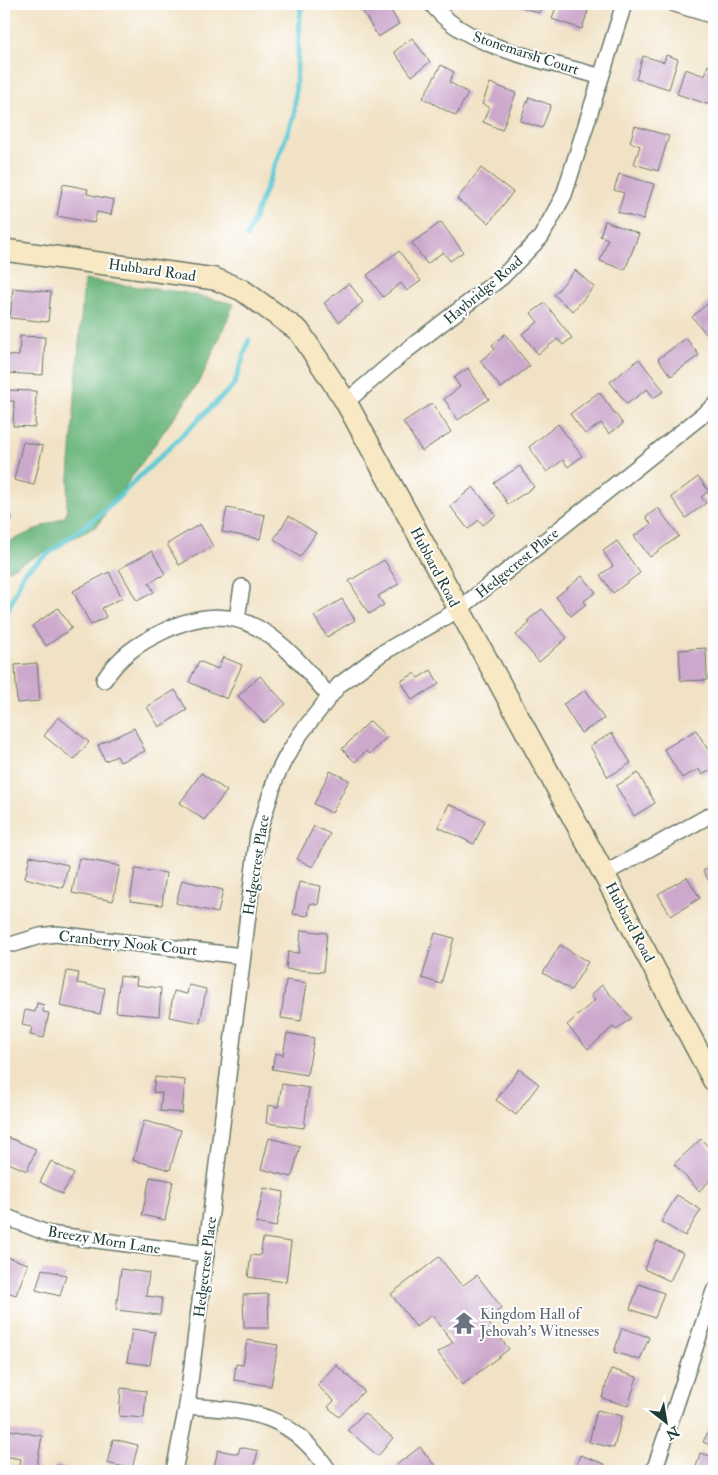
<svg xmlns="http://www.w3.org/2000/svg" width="718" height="1475" font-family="'IM FELL Double Pica',serif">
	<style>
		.forest { fill: #6eb880; stroke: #467a5a }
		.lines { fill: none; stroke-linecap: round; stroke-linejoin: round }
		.stream { stroke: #5ecad5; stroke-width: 5 }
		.building { fill: #cca9cc }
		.minor-casing { stroke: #687767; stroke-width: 18 }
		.secondary-casing { stroke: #687767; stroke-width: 24 }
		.minor { stroke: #fff; stroke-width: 15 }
		.secondary { stroke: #f8e8c3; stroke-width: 21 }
		.labels { text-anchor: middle; stroke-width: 4; stroke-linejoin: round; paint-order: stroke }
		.street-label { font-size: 15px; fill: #1f3d34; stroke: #fff }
		.worship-label { font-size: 15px; fill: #5b616d; stroke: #fff; text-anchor: start }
	</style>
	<rect width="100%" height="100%" fill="#fff"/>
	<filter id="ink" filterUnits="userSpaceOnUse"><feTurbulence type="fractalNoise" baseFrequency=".02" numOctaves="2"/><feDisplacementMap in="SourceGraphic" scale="10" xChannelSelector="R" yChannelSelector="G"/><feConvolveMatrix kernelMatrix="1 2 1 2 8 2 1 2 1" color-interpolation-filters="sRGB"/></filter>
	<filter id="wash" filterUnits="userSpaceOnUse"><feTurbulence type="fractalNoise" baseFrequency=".0096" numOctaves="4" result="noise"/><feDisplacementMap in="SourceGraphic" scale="20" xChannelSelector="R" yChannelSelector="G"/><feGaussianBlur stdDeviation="1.12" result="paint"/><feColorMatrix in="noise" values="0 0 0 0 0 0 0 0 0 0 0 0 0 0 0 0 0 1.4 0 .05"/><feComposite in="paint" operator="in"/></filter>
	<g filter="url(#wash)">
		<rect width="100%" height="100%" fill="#f1e2c5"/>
		<path class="forest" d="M84,280L181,292L234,304L201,379L97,526L4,572V544L66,516Z"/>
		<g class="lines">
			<g class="stream">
				<path d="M247,237L294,116L301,4"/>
				<path d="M4,620L24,572L103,512L234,385L249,340"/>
			</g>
		</g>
		<g id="blocks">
			<g class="building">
				<path d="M365,4H387L399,24L378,37L360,7Z"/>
				<path d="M514,4H542L539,13Z"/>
				<path d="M557,4H590L582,29L552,19Z"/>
				<path d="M412,38L430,62L412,76L394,52Z"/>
				<path d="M666,55L678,59L669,89L636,79L643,56L664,62Z"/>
				<path d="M441,65L454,72L449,82L468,93L456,116L423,98Z"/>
				<path d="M708,65L714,67L713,106L677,94L685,69L705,76Z"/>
				<path d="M490,83L516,93L502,130L483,122L489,107L482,104Z"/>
				<path d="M529,97L551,105L542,128L520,121Z"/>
				<path d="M635,126L669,136L658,171L634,164L640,146L630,142Z"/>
				<path d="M481,168L513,192L489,223L457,199Z"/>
				<path d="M619,174L654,184L643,220L618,212L624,193L614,190Z"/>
				<path d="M63,184L88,189L87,194L114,200L111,215L97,212L94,223L57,216Z"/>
				<path d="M605,221L639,234L625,270L600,261L608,239L600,236Z"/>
				<path d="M441,222L463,252L450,261L443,252L427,264L412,243Z"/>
				<path d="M399,251L421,281L407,291L401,283L383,297L367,275Z"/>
				<path d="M575,270L594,287L573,311L554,295Z"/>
				<path d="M349,283L363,302L339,322L324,303Z"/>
				<path d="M13,288L51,292L48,322L10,318Z"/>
				<path d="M714,298V331L708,336L692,317Z"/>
				<path d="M545,303L572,338L563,345L558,339L538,354L522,334L538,322L531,313Z"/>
				<path d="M505,334L530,366L501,388L480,361L495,349L492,345Z"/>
				<path d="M20,336L45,337L43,375L5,373L6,355L19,356Z"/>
				<path d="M686,338L699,355L671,376L658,359Z"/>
				<path d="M639,359L664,391L654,398L647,389L627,404L610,382Z"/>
				<path d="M468,368L489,399L458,420L444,399L460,387L454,378Z"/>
				<path d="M5,390L36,391L35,427L13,426L14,401H4Z"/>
				<path d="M599,392L623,424L609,434L601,423L585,434L570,414Z"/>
				<path d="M432,403L451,432L422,451L403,422Z"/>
				<path d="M558,424L582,456L568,467L563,460L547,472L529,447Z"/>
				<path d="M23,442L43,446L34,485L14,480Z"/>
				<path d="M520,466L534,487L508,504L494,483Z"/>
				<path d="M698,477L709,491L701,497L706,503L686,518L671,497Z"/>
				<path d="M473,487L496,515L483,525L479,520L468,529L450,506Z"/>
				<path d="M4,502L12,519L4,523Z"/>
				<path d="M227,508L265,515L260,539L222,532Z"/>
				<path d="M658,508L679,536L650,557L634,536L651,524L646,517Z"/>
				<path d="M289,516L316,533L300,557L274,539Z"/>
				<path d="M200,524L213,546L179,565L167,544Z"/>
				<path d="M617,541L640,573L613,593L600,575L613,566L603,551Z"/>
				<path d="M152,551L165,574L149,583L154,592L137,601L119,569Z"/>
				<path d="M384,560L399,584L378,596L384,605L369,614L349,581Z"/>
				<path d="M109,572L122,598L102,608L106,617L91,625L73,591Z"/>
				<path d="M582,576L596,592L584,601L586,604L571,616L556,597Z"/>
				<path d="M342,599L355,620L327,637L314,616Z"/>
				<path d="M58,608L72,628L46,646L32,626Z"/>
				<path d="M542,609L567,638L539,662L516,635L530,623L527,621Z"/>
				<path d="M706,648L707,680L681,681L679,650Z"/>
				<path d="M223,657L242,665L227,699L189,682L199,661L218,669Z"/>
				<path d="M37,663L40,701L17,703L15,665Z"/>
				<path d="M431,670L439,684L412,700L401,681L415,673L418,678Z"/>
				<path d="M260,676L286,704L264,723L238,696Z"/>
				<path d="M175,690L187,710L159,727L147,707Z"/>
				<path d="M586,690L604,719L581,733L563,704Z"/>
				<path d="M58,717L89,742L74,760L44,736Z"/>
				<path d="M370,721L387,737L370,754L366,751L355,762L342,749Z"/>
				<path d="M134,728L145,751L120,762L117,756L105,761L98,745Z"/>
				<path d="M696,730L714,760V768L702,775L699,769L682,778L664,749Z"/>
				<path d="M612,733L631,763L608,777L590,746Z"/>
				<path d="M330,771L349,780L332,813L314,804Z"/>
				<path d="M201,773L227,791L204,820L180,803Z"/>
				<path d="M638,773L655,803L634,816L616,786Z"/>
				<path d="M449,804L485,821L474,844L438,827Z"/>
				<path d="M314,826L330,834L313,867L297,859Z"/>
				<path d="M30,856L68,865L63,888L25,878Z"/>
				<path d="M79,858L120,866L113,901L72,893Z"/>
				<path d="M714,864V890L703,871Z"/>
				<path d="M135,869L166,873L162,905L130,901Z"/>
				<path d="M687,877L700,898L671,916L658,894Z"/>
				<path d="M182,880L223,890L218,913L176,903Z"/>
				<path d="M299,882L321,886L318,905L310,903L308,916L293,914Z"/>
				<path d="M301,930L327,933L323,972L286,969L288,952L299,953Z"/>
				<path d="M435,933L454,938L441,984L422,978Z"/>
				<path d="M560,945L588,962L571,990L543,973Z"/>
				<path d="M67,971L79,973L77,983L105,988L100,1014L60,1006Z"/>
				<path d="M120,976L137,978L136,985L161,988L159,1016L116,1012Z"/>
				<path d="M286,980L307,983L301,1021L281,1018Z"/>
				<path d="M189,985L206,989L200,1023L169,1017L174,991L187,994Z"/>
				<path d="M602,985L631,1018L616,1030L613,1027L588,1049L567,1025L595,1000L591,995Z"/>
				<path d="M37,1003L44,1005L43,1012L49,1013L44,1038L30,1035L32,1027L22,1025L25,1010L35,1012Z"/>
				<path d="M287,1033L314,1038L307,1075L272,1069L275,1053L283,1055Z"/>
				<path d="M519,1069L539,1084L516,1115L496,1100Z"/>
				<path d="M155,1077L185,1080L182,1113L160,1111L162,1093L153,1092Z"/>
				<path d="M282,1084L309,1088L304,1128L266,1123L268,1105L278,1107Z"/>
				<path d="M144,1121L181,1130L170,1170L133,1160Z"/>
				<path d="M5,1136L36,1149L27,1171L4,1161Z"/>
				<path d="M269,1138L300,1146L292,1177L261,1169Z"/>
				<path d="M701,1139L714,1153V1177L699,1191L674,1164Z"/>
				<path d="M51,1161L74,1174L62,1194L40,1182Z"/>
				<path d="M150,1177L173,1181L165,1220L142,1215Z"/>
				<path d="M264,1188L284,1192L276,1227L256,1223Z"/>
				<path d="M677,1195L701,1210L685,1236L661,1222Z"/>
				<path d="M263,1238L291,1242L286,1282L248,1277L251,1255L260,1256Z"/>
				<path d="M657,1241L683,1253L670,1281L644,1269Z"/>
				<path d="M4,1256L28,1264L16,1295L4,1291Z"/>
				<path d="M439,1257L462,1286L477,1275L502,1308L486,1320L509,1349L462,1385L438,1353L453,1342L432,1315L416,1327L391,1294Z"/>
				<path d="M42,1269L66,1275L60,1296L36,1290Z"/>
				<path d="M121,1269L149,1273L146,1296L162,1298L160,1315L116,1310Z"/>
				<path d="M639,1284L664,1293L655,1318L630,1309Z"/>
				<path d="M268,1294L269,1328H244L243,1295Z"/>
				<path d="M622,1328L649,1337L640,1360L614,1352Z"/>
				<path d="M132,1329L155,1332L150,1365L127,1362Z"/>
				<path d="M247,1340L278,1345L271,1386L234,1380L236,1364L243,1365Z"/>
				<path d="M336,1365L364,1391L339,1417L328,1407L334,1401L317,1385Z"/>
				<path d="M611,1369L637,1377L628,1406L602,1398Z"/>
				<path d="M121,1388L146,1391L144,1418L119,1416Z"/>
				<path d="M597,1410L622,1416L614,1448L589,1442Z"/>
				<path d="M364,1413L393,1438L378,1456L348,1430Z"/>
				<path d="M714,1419V1447L703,1442Z"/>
				<path d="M5,1429L42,1436L36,1471L19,1468L21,1459L4,1456Z"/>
				<path d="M113,1439L138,1445L132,1469L107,1463Z"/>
				<path d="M240,1447L258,1451L253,1471H213L218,1450L238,1454Z"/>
				<path d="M420,1447L439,1471H399L395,1466Z"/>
				<path d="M700,1453L714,1457V1471H695Z"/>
				<path d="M580,1455L605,1464L602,1471H574Z"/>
				<path d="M56,1465L78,1471H54Z"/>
			</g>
		</g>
	</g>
	<g filter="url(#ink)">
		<use href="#blocks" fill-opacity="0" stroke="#687767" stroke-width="1"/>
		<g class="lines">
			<defs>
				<g id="minor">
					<path d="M432,4C465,49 550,61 601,77"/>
					<path d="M675,4L714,16"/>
					<path d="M346,402L407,350L502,277L541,237L564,195L624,4"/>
					<path d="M237,618L242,587"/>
					<path d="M104,680C119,657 137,644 162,632C241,592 281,639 329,696"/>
					<path d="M604,874L714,813"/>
					<path d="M14,944L40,936L56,934L242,956"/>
					<path d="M4,1216L49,1234L206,1254"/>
					<path d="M187,1406C252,1411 290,1412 329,1471"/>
					<path d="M174,1471L187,1406L258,834L276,777L286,757L301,733L339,685L382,653L458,610L714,406"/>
					<path d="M654,1471L714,1291"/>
				</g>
				<path id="secondary" d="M4,250L215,279L242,290L299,331L346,402L604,874L714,1081"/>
			</defs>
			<use href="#minor" class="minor-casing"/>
			<use href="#secondary" class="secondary-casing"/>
			<use href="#minor" class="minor"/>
			<use href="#secondary" class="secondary"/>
		</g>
	</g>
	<defs>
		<symbol id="temple-bare" viewBox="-9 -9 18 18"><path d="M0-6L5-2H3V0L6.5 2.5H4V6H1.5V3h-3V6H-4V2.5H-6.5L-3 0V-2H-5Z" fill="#6b7280" stroke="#fff" stroke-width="2.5" paint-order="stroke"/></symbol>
	</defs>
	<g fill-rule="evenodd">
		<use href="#temple-bare" x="448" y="1307" width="32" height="32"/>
	</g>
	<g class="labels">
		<g class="street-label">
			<text transform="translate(526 53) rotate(18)" y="5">Stonemarsh Court</text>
			<text transform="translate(152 270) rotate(8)" y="5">Hubbard Road</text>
			<text transform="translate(483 290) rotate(-40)" y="5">Haybridge Road</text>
			<text transform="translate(517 563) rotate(-39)" y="5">Hedgecrest Place</text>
			<text transform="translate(435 567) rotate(62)" y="5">Hubbard Road</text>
			<text transform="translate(256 865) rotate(-81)" y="5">Hedgecrest Place</text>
			<text transform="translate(630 922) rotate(62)" y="5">Hubbard Road</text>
			<text transform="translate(128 943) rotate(6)" y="5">Cranberry Nook Court</text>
			<text transform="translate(104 1240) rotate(9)" y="5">Breezy Morn Lane</text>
			<text transform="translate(205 1267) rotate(-83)" y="5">Hedgecrest Place</text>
		</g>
		<g class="worship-label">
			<text x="480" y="1319">Kingdom Hall of<tspan x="480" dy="17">Jehovah’s Witnesses</tspan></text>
		</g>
	</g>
	<rect width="718" height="1475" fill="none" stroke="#fff" stroke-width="20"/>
	<g transform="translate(666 1422) rotate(149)" stroke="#ffffff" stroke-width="4" paint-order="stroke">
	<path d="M0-4L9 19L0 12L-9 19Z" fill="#1f3d34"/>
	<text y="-8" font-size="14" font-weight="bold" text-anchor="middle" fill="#1f3d34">N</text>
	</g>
</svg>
